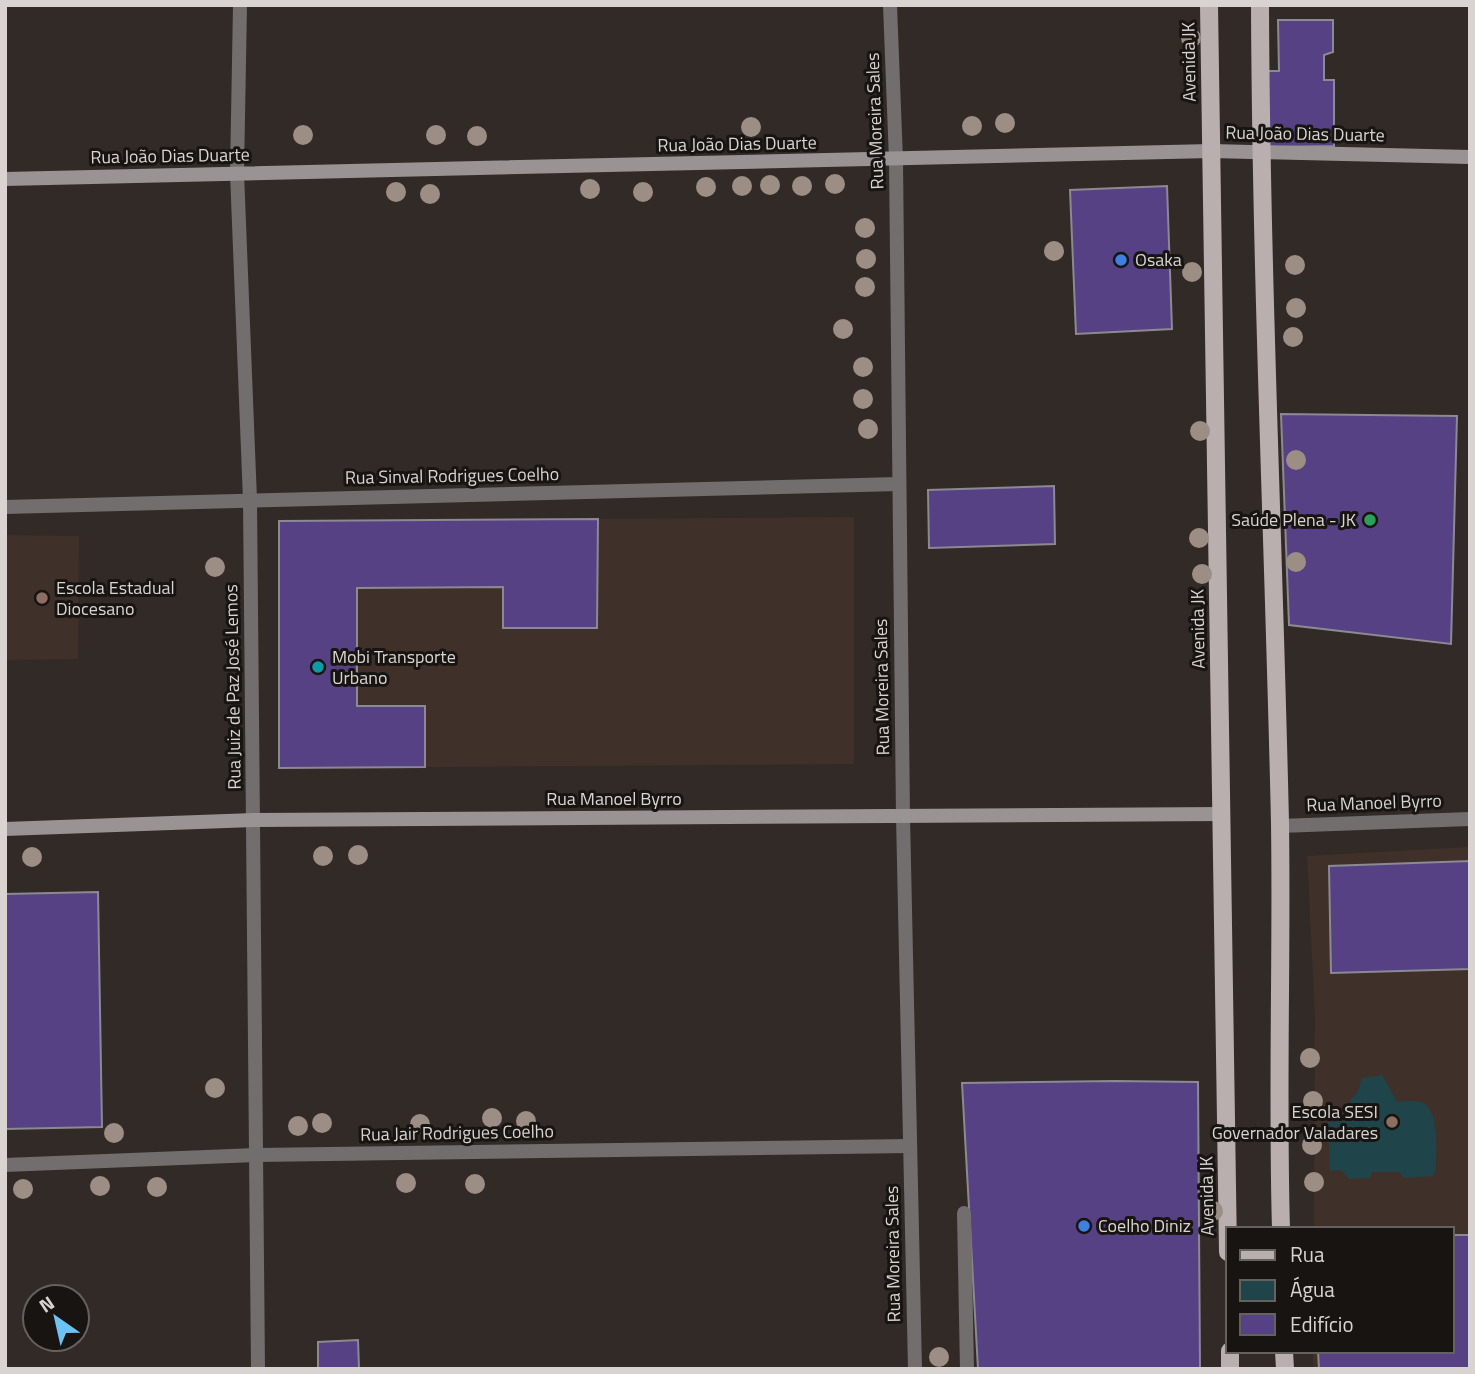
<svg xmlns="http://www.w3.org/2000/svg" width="1475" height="1374" font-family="'Titillium Web',sans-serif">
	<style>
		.built { fill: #3f312a }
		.water { fill: #1f454a }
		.building { fill: #564184; stroke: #8b8992; stroke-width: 2 }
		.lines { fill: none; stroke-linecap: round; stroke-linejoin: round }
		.lane { stroke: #726e6e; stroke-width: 14 }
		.street { stroke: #726e6e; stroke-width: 14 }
		.secondary { stroke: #9a9393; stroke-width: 14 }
		.primary { stroke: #b9afaf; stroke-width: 18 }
		.tree { fill: #9c8e85 }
		.shop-dot { fill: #3f7fe0; stroke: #171412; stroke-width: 2.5 }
		.leisure-dot { fill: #2e9e5b; stroke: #171412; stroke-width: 2.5 }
		.education-dot { fill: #8d6e63; stroke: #171412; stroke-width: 2.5 }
		.culture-dot { fill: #0f9aa8; stroke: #171412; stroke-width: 2.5 }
		.labels { text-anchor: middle; stroke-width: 6; stroke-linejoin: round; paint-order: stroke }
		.street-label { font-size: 18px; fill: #d9d4d1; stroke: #171412 }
		.poi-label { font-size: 18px; fill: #d9d4d1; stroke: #171412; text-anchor: start }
	</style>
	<rect width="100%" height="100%" fill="#322a26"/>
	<g class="built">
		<path d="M854,517V764L279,768V521Z"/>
		<path d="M5,535L79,536L78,659L5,660Z"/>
		<path d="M1470,847V1369H1313V1351H1452V1229H1314L1315,1015L1307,856Z"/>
	</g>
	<path class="water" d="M1382,1075L1397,1102C1404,1102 1413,1100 1420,1102C1440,1106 1436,1152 1436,1168L1433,1176L1404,1178L1399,1172H1372L1370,1178L1349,1179L1341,1170L1330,1171L1328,1122L1362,1120L1370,1112L1350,1106V1100L1358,1092L1362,1078Z"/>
	<g class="building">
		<path d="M1278,20H1333V52L1324,55V80H1334V146L1265,147V71H1279Z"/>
		<path d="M1167,186L1172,329L1076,334L1070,190Z"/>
		<path d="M1281,414L1457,416L1451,644L1289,625Z"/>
		<path d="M1054,486L1055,544L929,548L928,490Z"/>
		<path d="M598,519L597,628H503V587L357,588V706H425V767L279,768V521Z"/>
		<path d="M1470,861V969L1331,973L1329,866Z"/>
		<path d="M98,892L102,1127L5,1129V894Z"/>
		<path d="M1115,1081L1198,1082L1200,1369H978L962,1083Z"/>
		<path d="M1452,1235H1470V1369H1319L1318,1351H1452Z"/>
		<path d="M358,1340L359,1369H318V1342Z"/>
	</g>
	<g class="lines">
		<path class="lane" d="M964,1213L967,1369"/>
		<g class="street">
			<path d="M240,5L237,173L250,500L258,1369"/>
			<path d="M890,5L896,160L903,817L915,1369"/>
			<path d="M5,507L899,484"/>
			<path d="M1280,826L1470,819"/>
			<path d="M5,1165L257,1155L910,1146"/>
		</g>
		<g class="secondary">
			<path d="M5,179L1211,151L1470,157"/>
			<path d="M5,829L254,820L1222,814"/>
		</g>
		<g class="primary">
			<path d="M1209,5L1228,1252"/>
			<path d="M1260,5C1261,278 1274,550 1280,823C1282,958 1277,1093 1281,1229"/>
			<path d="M1230,1351V1369"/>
			<path d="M1284,1351L1285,1369"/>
		</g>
	</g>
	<g class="tree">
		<circle cx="1191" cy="38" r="10"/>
		<circle cx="1005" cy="123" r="10"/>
		<circle cx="972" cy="126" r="10"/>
		<circle cx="751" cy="127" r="10"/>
		<circle cx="303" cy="135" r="10"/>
		<circle cx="436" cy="135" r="10"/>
		<circle cx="477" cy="136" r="10"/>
		<circle cx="835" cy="184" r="10"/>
		<circle cx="770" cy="185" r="10"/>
		<circle cx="742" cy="186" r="10"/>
		<circle cx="802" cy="186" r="10"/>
		<circle cx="706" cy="187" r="10"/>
		<circle cx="590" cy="189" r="10"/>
		<circle cx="396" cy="192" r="10"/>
		<circle cx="643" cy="192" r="10"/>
		<circle cx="430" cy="194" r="10"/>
		<circle cx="865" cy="228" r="10"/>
		<circle cx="1054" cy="251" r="10"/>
		<circle cx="866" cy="259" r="10"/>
		<circle cx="1295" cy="265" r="10"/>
		<circle cx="1192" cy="272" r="10"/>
		<circle cx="865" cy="287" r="10"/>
		<circle cx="1296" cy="308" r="10"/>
		<circle cx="843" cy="329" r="10"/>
		<circle cx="1293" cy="337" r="10"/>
		<circle cx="863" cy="367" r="10"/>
		<circle cx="863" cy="399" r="10"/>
		<circle cx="868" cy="429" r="10"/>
		<circle cx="1200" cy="431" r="10"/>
		<circle cx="1296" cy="460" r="10"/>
		<circle cx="1199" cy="538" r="10"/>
		<circle cx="1296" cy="562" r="10"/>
		<circle cx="215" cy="567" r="10"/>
		<circle cx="1202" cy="574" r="10"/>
		<circle cx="358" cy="855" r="10"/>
		<circle cx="323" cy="856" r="10"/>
		<circle cx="32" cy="857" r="10"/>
		<circle cx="1310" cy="1058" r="10"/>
		<circle cx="215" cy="1088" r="10"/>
		<circle cx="1313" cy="1101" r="10"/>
		<circle cx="492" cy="1118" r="10"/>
		<circle cx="526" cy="1121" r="10"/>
		<circle cx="322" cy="1123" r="10"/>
		<circle cx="420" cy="1124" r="10"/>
		<circle cx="298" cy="1126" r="10"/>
		<circle cx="114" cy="1133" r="10"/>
		<circle cx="1312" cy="1145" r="10"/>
		<circle cx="1314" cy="1182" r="10"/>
		<circle cx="406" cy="1183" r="10"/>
		<circle cx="475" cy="1184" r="10"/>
		<circle cx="100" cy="1186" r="10"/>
		<circle cx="157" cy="1187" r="10"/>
		<circle cx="23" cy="1189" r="10"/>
		<circle cx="1213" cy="1211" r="10"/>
		<circle cx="939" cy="1357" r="10"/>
	</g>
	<g class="shop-dot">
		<circle cx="1121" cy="260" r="7"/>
		<circle cx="1084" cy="1226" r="7"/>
	</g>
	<circle class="leisure-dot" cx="1370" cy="520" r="7"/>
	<g class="education-dot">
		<circle cx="42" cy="598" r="7"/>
		<circle cx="1392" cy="1122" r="7"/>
	</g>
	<circle class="culture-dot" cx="318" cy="667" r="7"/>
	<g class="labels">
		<g class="street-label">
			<text transform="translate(1189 62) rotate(-91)" y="6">Avenida JK</text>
			<text transform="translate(875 121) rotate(-92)" y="6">Rua Moreira Sales</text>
			<text transform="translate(1305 134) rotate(1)" y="6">Rua João Dias Duarte</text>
			<text transform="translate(737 144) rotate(-1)" y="6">Rua João Dias Duarte</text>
			<text transform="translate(170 156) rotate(-1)" y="6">Rua João Dias Duarte</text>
			<text transform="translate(452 476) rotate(-1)" y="6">Rua Sinval Rodrigues Coelho</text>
			<text transform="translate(1198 629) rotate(-91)" y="6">Avenida JK</text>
			<text transform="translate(233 687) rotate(-91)" y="6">Rua Juiz de Paz José Lemos</text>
			<text transform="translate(882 687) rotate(-91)" y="6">Rua Moreira Sales</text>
			<text x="614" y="805">Rua Manoel Byrro</text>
			<text transform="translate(1374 803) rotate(-2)" y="6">Rua Manoel Byrro</text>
			<text transform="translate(457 1133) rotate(-1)" y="6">Rua Jair Rodrigues Coelho</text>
			<text transform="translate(1207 1196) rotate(-91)" y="6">Avenida JK</text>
			<text transform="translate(893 1254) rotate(-91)" y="6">Rua Moreira Sales</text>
		</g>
		<g class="poi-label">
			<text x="1135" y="266">Osaka</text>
			<text x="1356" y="526" text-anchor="end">Saúde Plena - JK</text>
			<text x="56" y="594">Escola Estadual<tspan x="56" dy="21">Diocesano</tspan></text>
			<text x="332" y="663">Mobi Transporte<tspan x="332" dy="21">Urbano</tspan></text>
			<text x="1378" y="1118" text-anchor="end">Escola SESI<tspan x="1378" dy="21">Governador Valadares</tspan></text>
			<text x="1098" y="1232">Coelho Diniz</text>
		</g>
	</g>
	<rect width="1475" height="1374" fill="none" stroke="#d9d4d1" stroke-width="14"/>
	<rect x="1226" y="1227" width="228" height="126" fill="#171412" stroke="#65615e" stroke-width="2"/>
	<rect x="1240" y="1250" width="35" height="10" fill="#b9afaf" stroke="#65615e" stroke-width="2"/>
	<text x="1290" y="1262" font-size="21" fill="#d9d4d1">Rua</text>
	<rect x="1240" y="1280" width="35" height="21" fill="#1f454a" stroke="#65615e" stroke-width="2"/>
	<text x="1290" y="1297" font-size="21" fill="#d9d4d1">Água</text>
	<rect x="1240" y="1314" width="35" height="21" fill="#564184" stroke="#65615e" stroke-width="2"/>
	<text x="1290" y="1332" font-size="21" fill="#d9d4d1">Edifício</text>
	<g transform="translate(56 1318) rotate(326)"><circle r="33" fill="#171412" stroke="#65615e" stroke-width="2"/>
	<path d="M0-5L12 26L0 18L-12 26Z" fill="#6ec2f3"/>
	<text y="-10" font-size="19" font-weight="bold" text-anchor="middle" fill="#d9d4d1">N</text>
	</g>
</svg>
